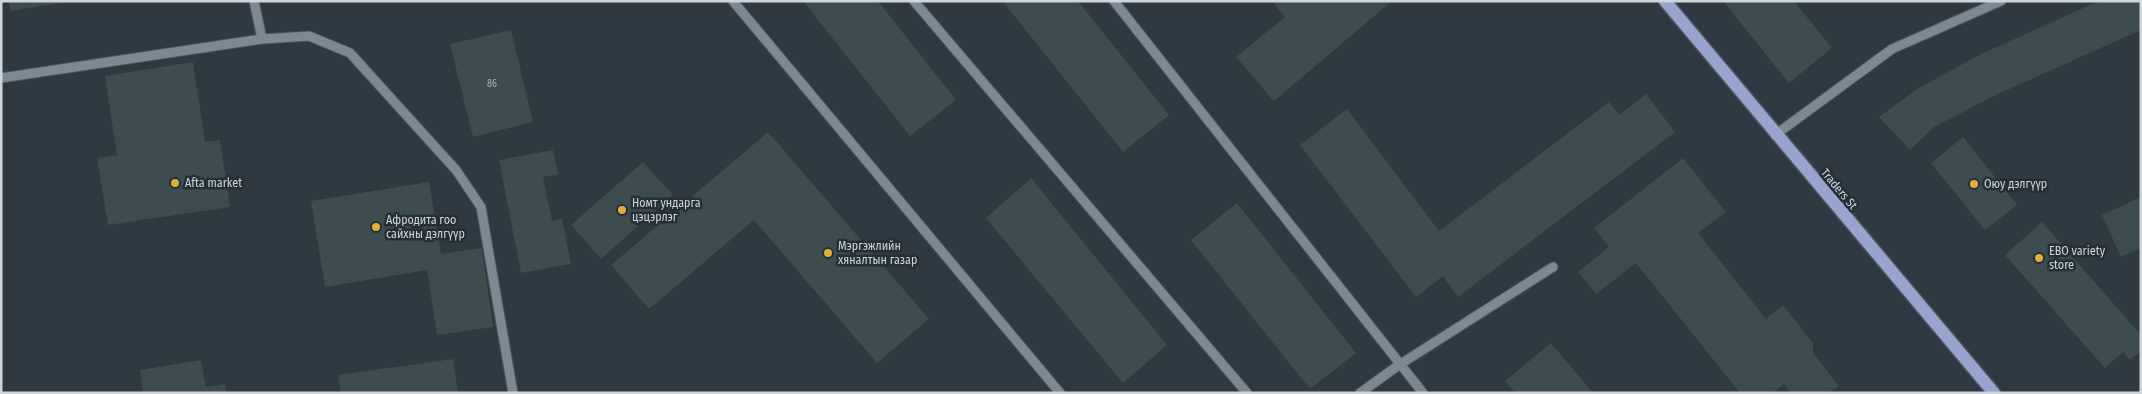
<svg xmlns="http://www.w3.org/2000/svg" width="2142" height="394" font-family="'Fira Sans Condensed',sans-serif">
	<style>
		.building { fill: #3c4c4f }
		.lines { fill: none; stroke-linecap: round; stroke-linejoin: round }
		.minor-casing { stroke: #4e575e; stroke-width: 11 }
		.major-casing { stroke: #4e575e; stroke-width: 15 }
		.minor { stroke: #7c8892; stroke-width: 9 }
		.major { stroke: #97a4cd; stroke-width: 12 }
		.poi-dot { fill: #e1af34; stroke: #252f37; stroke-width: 2 }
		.labels { text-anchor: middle; stroke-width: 5; stroke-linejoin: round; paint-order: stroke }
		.number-label { font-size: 10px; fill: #aab4b8 }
		.poi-label { font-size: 12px; fill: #cfd6db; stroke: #252f37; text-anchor: start }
		.street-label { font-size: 12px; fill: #cfd6db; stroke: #252f37 }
	</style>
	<rect width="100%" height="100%" fill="#2f3942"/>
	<g class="building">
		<path d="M9,1H68V2L10,11Z"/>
		<path d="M803,1H878L956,100L910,136Z"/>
		<path d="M1006,1H1078L1169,115L1123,152L1004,3Z"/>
		<path d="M1272,1H1392L1274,101L1236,57L1285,17Z"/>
		<path d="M1723,1H1794L1832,48L1789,83Z"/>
		<path d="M2099,1H2141V30L1998,94L1934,127L1910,150L1879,117L1917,89L1981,54Z"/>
		<path d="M511,30L533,122L473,137L450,44Z"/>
		<path d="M193,62L205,142L220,140L230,207L108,225L97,158L117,155L105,76Z"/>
		<path d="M1646,94L1675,132L1458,297L1443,276L1416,297L1300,145L1347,109L1439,231L1609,102L1619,115Z"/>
		<path d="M768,132L929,319L877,363L754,220L649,309L611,265Z"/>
		<path d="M1963,137L2017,205L1985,230L1931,163Z"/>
		<path d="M553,150L558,174L543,177L552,221L562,218L571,264L521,273L499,160Z"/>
		<path d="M1683,158L1726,212L1698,233L1766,319L1783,305L1813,343V353L1839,386L1829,393H1791L1784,384L1773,393H1740L1636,263L1596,294L1578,272L1609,247L1594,228Z"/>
		<path d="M643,162L673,195L601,259L571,225Z"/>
		<path d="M1031,178L1167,345L1123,383L986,218Z"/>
		<path d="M429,182L441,254L482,248L493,327L437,335L427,270L325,287L311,201Z"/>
		<path d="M2141,197V248L2121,257L2102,215Z"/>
		<path d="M1237,203L1356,353L1310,389L1191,240Z"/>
		<path d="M2042,222L2141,335V351L2130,360L2123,352L2105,368L2005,255Z"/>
		<path d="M1551,343L1593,393H1515L1505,381Z"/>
		<path d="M453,359L458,393H341L338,375Z"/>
		<path d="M201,360L206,387L225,384L227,393H143L140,370Z"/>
	</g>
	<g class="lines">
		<defs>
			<g id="minor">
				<path d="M254,1L262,39"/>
				<path d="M733,1L1060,393"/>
				<path d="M914,1L1247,393"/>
				<path d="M1114,1L1423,393"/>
				<path d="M1,78L262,39L309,36L350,53L456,170L481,207L513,393"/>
				<path d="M1775,135L1892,49L2001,1"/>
				<path d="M1360,393L1399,365L1553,267"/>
			</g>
			<path id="major" d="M1665,1L1994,393"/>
		</defs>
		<use href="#minor" class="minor-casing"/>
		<use href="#major" class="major-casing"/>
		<use href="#minor" class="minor"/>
		<use href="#major" class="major"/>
	</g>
	<g class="poi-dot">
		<circle cx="175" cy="183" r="5"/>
		<circle cx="1974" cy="184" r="5"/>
		<circle cx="622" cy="210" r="5"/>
		<circle cx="376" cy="227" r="5"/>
		<circle cx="828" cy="253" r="5"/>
		<circle cx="2039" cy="258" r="5"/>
	</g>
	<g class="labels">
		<g class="number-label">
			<text x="492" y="87">86</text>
		</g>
		<g class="poi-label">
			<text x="185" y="187">Afta market</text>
			<text x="1984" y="188">Оюу дэлгүүр</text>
			<text x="632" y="207">Номт ундарга<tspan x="632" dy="14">цэцэрлэг</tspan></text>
			<text x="386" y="224">Афродита гоо<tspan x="386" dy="14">сайхны дэлгүүр</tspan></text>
			<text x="838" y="250">Мэргэжлийн<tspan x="838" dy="14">хяналтын газар</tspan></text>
			<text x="2049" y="255">EBO variety<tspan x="2049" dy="14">store</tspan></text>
		</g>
		<g class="street-label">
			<text transform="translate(1839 189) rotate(50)" y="4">Traders St</text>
		</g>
	</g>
	<rect width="2142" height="394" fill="none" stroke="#cfd6db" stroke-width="5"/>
</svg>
